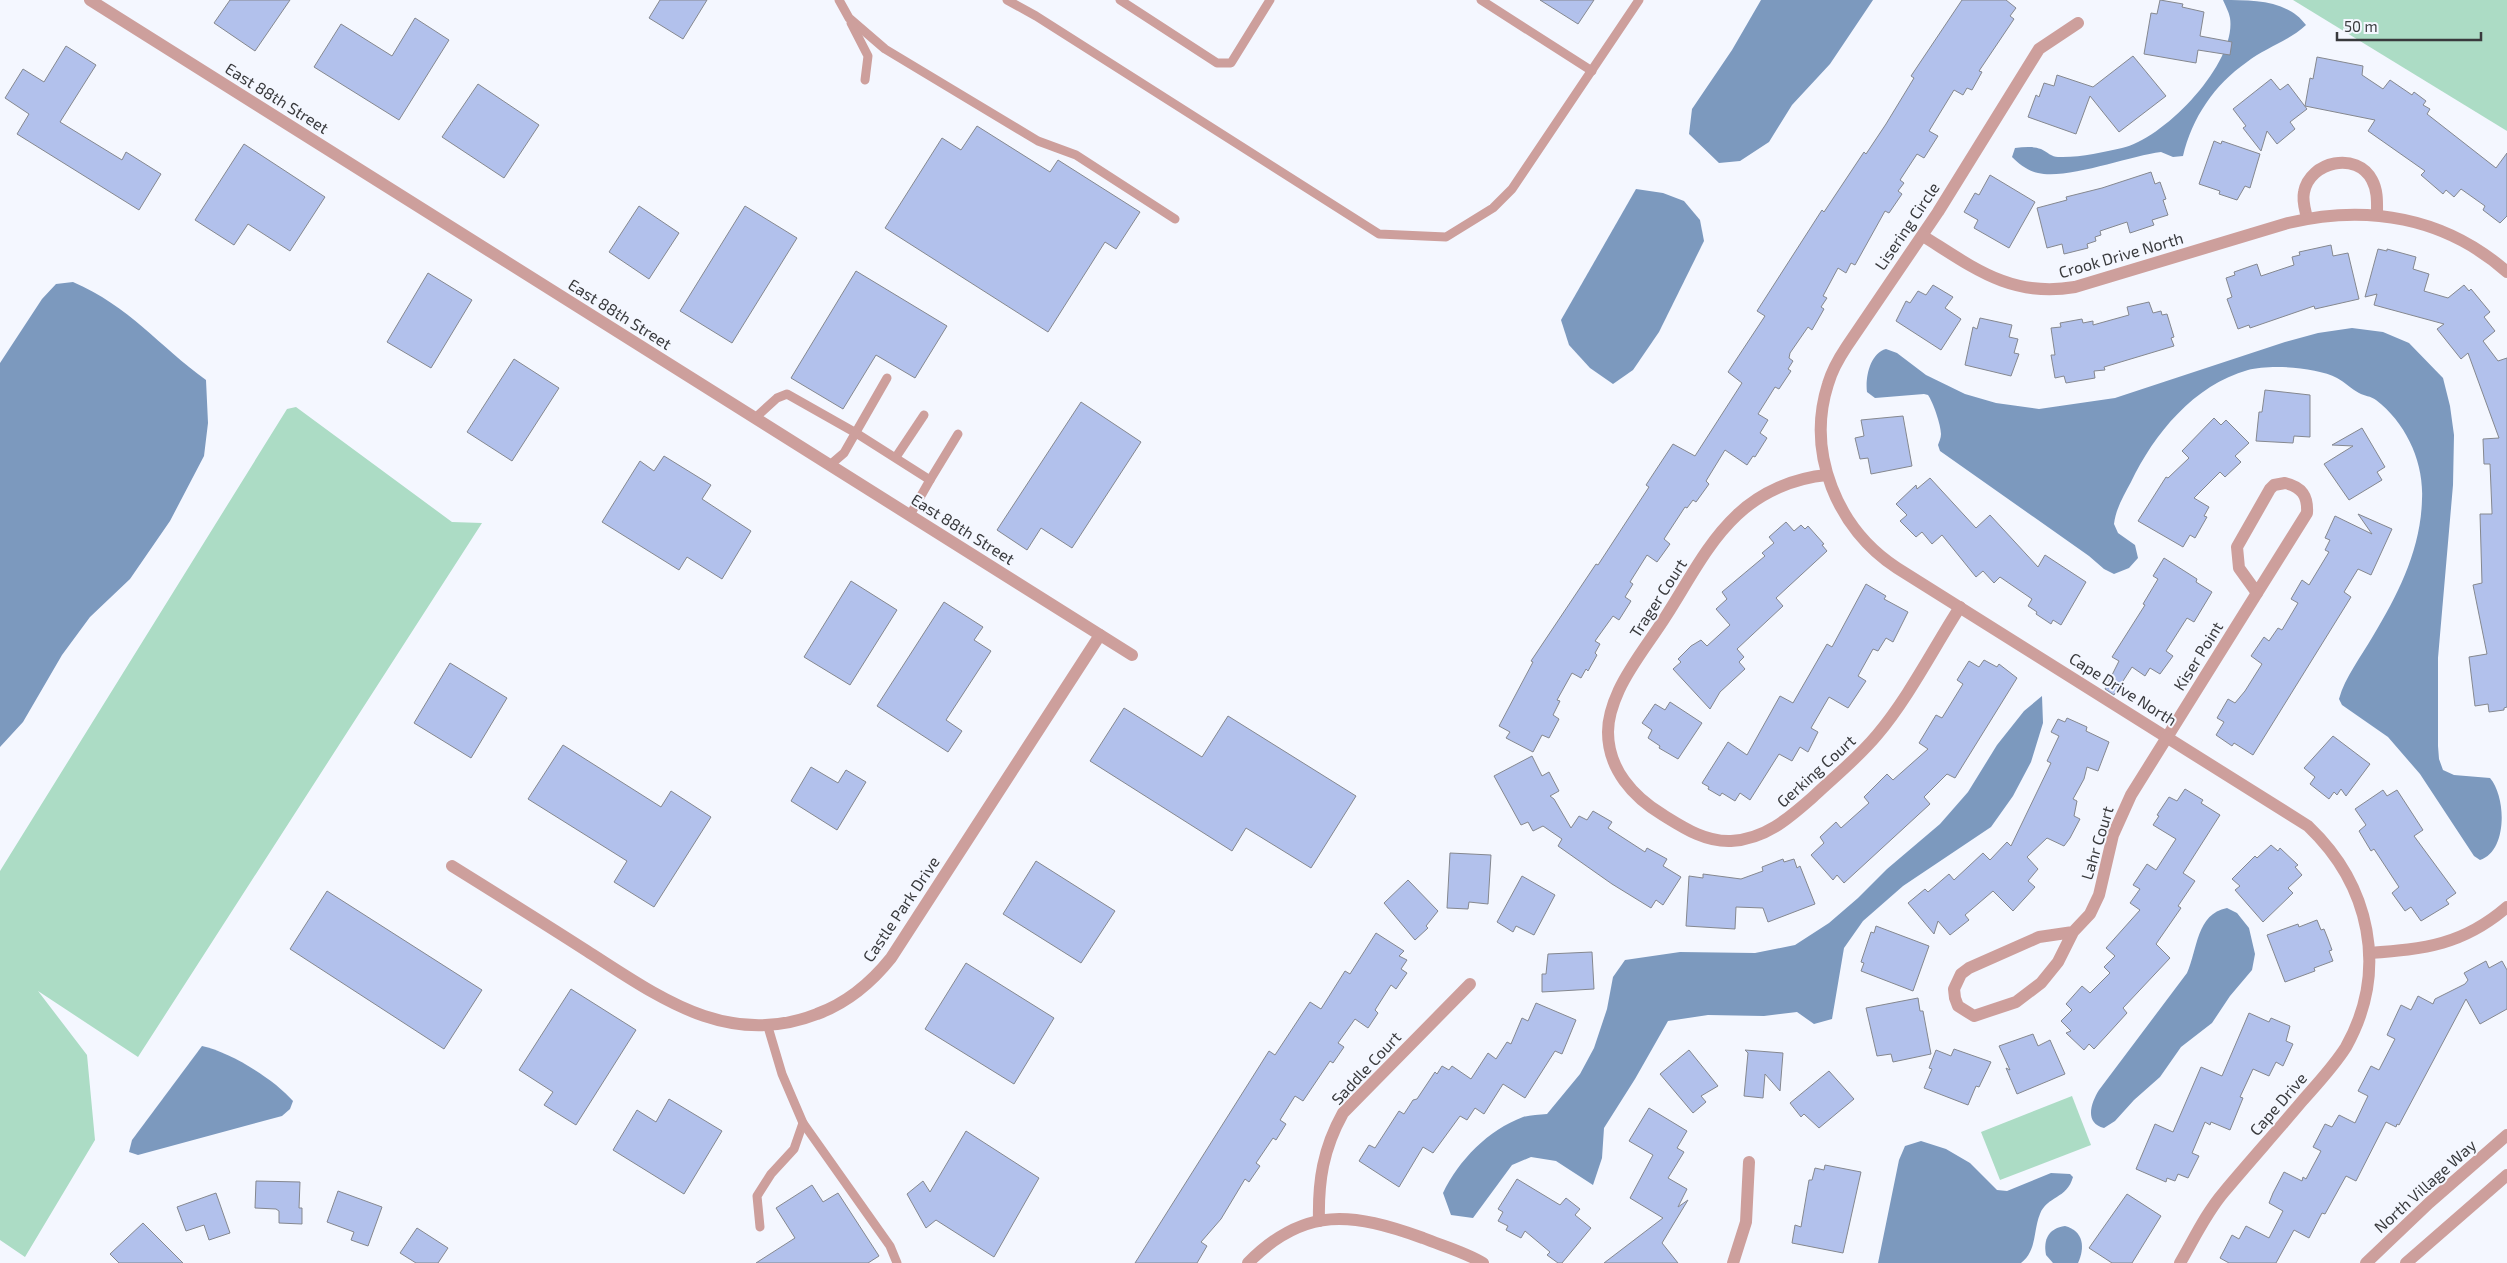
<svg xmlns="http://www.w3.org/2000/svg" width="2507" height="1263" font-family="'Exo 2',sans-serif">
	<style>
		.green { fill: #acdcc5 }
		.water { fill: #7c99be }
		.building { fill: #b2c1ec; stroke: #85888f }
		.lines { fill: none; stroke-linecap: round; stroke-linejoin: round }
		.lane { stroke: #cd9f9c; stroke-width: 9 }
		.street { stroke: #cd9f9c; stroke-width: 12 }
		.labels { text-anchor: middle; stroke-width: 4; stroke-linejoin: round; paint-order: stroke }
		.street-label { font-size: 16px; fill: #393a3d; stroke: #f4f7ff }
	</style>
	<rect width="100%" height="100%" fill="#f4f7ff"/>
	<g class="green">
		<path d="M2293,0H2507V131Z"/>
		<path d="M296,407L452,522L482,523L138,1057L38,991L87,1055L95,1140L25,1257L0,1240V871L287,409Z"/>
		<path d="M2072,1096L2091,1145L2000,1180L1981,1132Z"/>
	</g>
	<g class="water">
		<path d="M1761,0H1873L1830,64L1792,105L1769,142L1740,161L1719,163L1689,134L1692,109L1732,50Z"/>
		<path d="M2223,0C2253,0 2288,0 2306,25C2289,41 2265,48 2247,62C2214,85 2192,118 2183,156L2173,157L2161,152C2129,156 2067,180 2038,173C2028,171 2019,164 2012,157L2015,148C2024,147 2033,146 2041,149C2047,152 2052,157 2058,157C2079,158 2103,152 2122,148C2164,139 2237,63 2230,18C2229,12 2225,5 2223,0Z"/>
		<path d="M1636,189L1663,193L1684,201L1700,220L1704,241L1659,332L1633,370L1613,384L1590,368L1569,345L1561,320Z"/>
		<path d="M73,282C129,306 159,346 206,380L208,423L204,456L170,521L130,579L90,617L62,655L23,722L0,747V363L42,299L56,284Z"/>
		<path d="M2352,328L2383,332L2409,343L2443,378L2450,406L2454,435L2453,485L2438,658V746L2439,759L2443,770L2454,775L2490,778C2507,798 2507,852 2480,860L2474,856L2420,774L2388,737L2342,705L2339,699C2345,677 2361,657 2373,636C2398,595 2421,549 2422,499C2424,462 2406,423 2376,400C2371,396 2364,396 2359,393C2351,389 2345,382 2337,378C2317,367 2270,364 2248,370C2194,385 2154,434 2131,482C2124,495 2116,508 2114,524L2118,533L2135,545L2138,558L2129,568L2114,574L2104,569L2089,556L1940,451L1938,445C1939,442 1941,438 1941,434C1941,425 1933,402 1928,395L1924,394L1875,398L1867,392C1865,378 1870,353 1886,349L1897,353L1926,375L1965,394L1996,403L2039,409L2115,398L2285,342L2318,333Z"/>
		<path d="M2042,696L2043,723L2031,762L2013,796L1991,827L1903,886L1863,921L1844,948L1832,1019L1814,1024L1797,1012L1764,1016L1708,1015L1668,1021L1635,1079L1604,1128L1602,1158L1593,1185L1556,1161L1531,1157L1512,1165L1473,1218L1451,1215L1443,1193C1459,1160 1488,1130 1523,1117C1530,1115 1539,1115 1547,1114L1580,1074L1594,1048L1607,1009L1613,977L1625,960L1680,952L1755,953L1795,945L1829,923L1858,898L1887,869L1940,824L1968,792L1997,745L2024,711Z"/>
		<path d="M2227,908L2237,913L2249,928L2255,954L2252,970L2230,996L2212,1023L2181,1047L2160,1077L2134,1100L2115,1121L2104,1128C2084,1123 2091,1103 2099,1090L2187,973C2198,949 2196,914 2227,908Z"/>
		<path d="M202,1046C230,1052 274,1079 293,1101L290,1109L282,1116L138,1155L129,1152L132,1140Z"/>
		<path d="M1921,1141L1946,1149L1970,1163L1997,1190L2007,1191L2051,1173L2070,1174L2073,1177C2067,1199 2047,1196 2040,1214C2033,1231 2037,1251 2021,1263H1878L1899,1160L1905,1146Z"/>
		<path d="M2065,1226C2084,1231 2085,1248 2078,1263H2053L2046,1255C2043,1239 2049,1228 2065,1226Z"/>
	</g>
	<g class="building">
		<path d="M230,0H290L255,51L214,23Z"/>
		<path d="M660,0H707L683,39L649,18Z"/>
		<path d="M1540,0H1594L1578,24Z"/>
		<path d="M1962,0H2006L2016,8L2010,16L2014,19L1979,71L1982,72L1972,90L1967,88L1963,95L1954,90L1929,131L1938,136L1924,158L1917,154L1900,180L1904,183L1898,191L1902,194L1889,213L1885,211L1855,265L1851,263L1846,273L1838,268L1823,296L1827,298L1821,307L1824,309L1812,330L1808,327L1790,353L1789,358L1793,361L1788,369L1791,371L1779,389L1775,387L1758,414L1768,420L1760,433L1767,438L1755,457L1753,456L1747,465L1725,450L1706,481L1709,484L1696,502L1693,500L1687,508L1685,507L1664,539L1670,544L1657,562L1647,555L1630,582L1633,584L1625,597L1631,601L1619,620L1613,616L1595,641L1600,644L1595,653L1597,655L1588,671L1586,669L1581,678L1572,673L1557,700L1560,701L1553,715L1559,719L1549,738L1542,735L1533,752L1506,738L1510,732L1499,726L1533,662L1531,661L1596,564L1598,565L1649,487L1646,485L1673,444L1695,456L1742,383L1728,372L1765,316L1757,311L1822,210L1824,212L1864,152L1866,154L1886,124L1914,78L1911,76Z"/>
		<path d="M2160,0L2183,4L2182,7L2204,12L2200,36L2232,42L2230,55L2198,50L2196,63L2144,54L2151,13L2157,14Z"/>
		<path d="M415,18L449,40L399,120L314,67L341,24L392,56Z"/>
		<path d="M66,46L96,65L60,122L122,160L126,152L161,174L139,210L17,134L29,114L5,98L23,69L44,82Z"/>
		<path d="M2133,56L2166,96L2119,132L2090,96L2076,134L2028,117L2036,95L2039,97L2044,83L2054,86L2057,75L2093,87Z"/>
		<path d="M2317,57L2363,66L2362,75L2383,89L2390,80L2412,95L2414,92L2426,101L2423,105L2430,109L2427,114L2496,168L2507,153V216L2500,223L2483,210L2485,206L2461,189L2454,197L2446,190L2443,194L2421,175L2425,171L2368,131L2375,120L2305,106L2310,78L2313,79Z"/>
		<path d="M2271,79L2280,90L2288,84L2307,109L2290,122L2295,129L2277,144L2267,131L2261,151L2243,128L2246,126L2233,109Z"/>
		<path d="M478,84L539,125L504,178L442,137Z"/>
		<path d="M977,126L1050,172L1058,160L1140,212L1116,249L1105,242L1048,332L885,228L942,138L961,150Z"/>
		<path d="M2214,141L2221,144L2222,141L2260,154L2250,188L2245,186L2237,200L2219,194L2220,191L2199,184Z"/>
		<path d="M244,144L325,197L290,251L248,224L234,245L195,220Z"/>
		<path d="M2151,172L2155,184L2160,182L2166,199L2163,200L2168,215L2152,220L2154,225L2130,233L2127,222L2100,231L2101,235L2095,237L2096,241L2087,244L2088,248L2064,254L2062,244L2047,248L2037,208L2067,200L2066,197L2102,188Z"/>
		<path d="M1990,175L2035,202L2009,248L1974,228L1978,220L1964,212L1975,193L1979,195Z"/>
		<path d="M639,206L679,233L649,279L609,252Z"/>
		<path d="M745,206L797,238L732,343L680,311Z"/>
		<path d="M2331,245L2333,256L2348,253L2359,299L2315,309L2314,306L2250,328L2249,325L2238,329L2227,299L2232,297L2226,278L2235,275L2234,272L2257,264L2261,276L2294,265L2292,257L2300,255L2299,252Z"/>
		<path d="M2378,249L2387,251V249L2416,257L2413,269L2429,274L2424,291L2448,298L2464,285L2469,291L2471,289L2490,312L2484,317L2495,331L2483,341L2498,361L2507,358V707L2504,708V710L2489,712L2488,704L2475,706L2469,657L2487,654L2473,585L2482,583L2480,514H2492V512L2490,464H2484L2483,439L2499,438L2468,353L2461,359L2437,329L2444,324L2374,305L2377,294L2365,297Z"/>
		<path d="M856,271L947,326L915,378L876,355L843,409L791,378Z"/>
		<path d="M428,273L472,300L431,368L387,342Z"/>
		<path d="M1933,285L1953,297L1945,308L1961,319L1941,350L1896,321L1906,301L1910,303L1918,291L1926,295Z"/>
		<path d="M2149,302L2153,313L2161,311L2162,315L2167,314L2174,337L2171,338L2174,346L2104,367L2105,370L2094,371L2095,378L2066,383L2064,376L2055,378L2051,355H2055L2051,328L2061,327L2060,323L2082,319L2083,323L2093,321V325L2129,315L2127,307Z"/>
		<path d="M1980,318L2012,325L2009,337L2018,339L2014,353L2019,354L2011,376L1965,365L1973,327L1977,329Z"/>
		<path d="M514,359L559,388L512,461L467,432Z"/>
		<path d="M2265,390L2310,395V437L2294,436L2293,443L2256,441L2259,412H2262Z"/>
		<path d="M1081,402L1141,442L1072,548L1041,528L1027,550L997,530Z"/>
		<path d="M1903,416L1912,466L1871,474L1868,458L1860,459L1855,438L1864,436L1861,420Z"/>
		<path d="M2214,418L2221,425L2226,420L2249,443L2235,456L2241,462L2225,477L2220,472L2194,498L2209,507L2204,516L2207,517L2195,538L2190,535L2183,547L2138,521L2166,477L2168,478L2189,458L2182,451Z"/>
		<path d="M2362,428L2385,467L2377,472L2382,480L2349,500L2324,464L2353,446L2332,445Z"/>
		<path d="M664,456L711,485L702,499L751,531L722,579L687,557L679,570L602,522L640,461L654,471Z"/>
		<path d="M1930,478L1976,528L1990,515L2038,567L2045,555L2086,582L2061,625L2053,620L2051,624L2036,614L2037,612L2028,606L2032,599L2000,577L1994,583L1983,571L1976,577L1942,535L1932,544L1922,532L1916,537L1900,521L1907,515L1896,504L1916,485L1917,489Z"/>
		<path d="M2358,514L2392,529L2371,575L2358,569L2344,592L2351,597L2253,755L2234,743L2232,746L2216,735L2224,722L2217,718L2228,699L2235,703L2245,691L2262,664L2251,656L2264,637L2269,641L2278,628L2282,630L2298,603L2291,599L2302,580L2309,585L2329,552L2325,550L2330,540L2325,538L2335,516L2372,534Z"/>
		<path d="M1786,522L1794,531L1801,525L1805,529L1808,526L1824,544L1822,545L1827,551L1776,598L1783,606L1737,649L1744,657L1739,662L1745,669L1720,692L1710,709L1673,669L1681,662L1678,659L1691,646L1701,640L1707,646L1730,625L1716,609L1727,599L1722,592L1765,556L1762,553L1774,543L1769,537Z"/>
		<path d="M2164,558L2197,579L2196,582L2212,592L2194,622L2187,618L2166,651L2173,656L2160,674L2150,668L2145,676L2132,667L2114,695L2105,689L2119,661L2112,657L2145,605L2143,604L2158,579L2153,576Z"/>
		<path d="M851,581L897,610L850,685L804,657Z"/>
		<path d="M1866,584L1886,596L1884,599L1908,612L1893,642L1886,638L1878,651L1873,649L1858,676L1866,681L1848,708L1829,697L1811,728L1818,732L1808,752L1800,747L1792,761L1779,754L1750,800L1740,793L1735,801L1722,793L1720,796L1708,789L1709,787L1702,783L1728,742L1747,755L1780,696L1793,703L1827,644L1832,647Z"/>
		<path d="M944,602L983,627L974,640L991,651L946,720L962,731L948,752L877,706Z"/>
		<path d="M1984,660L1997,667L1999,664L2017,678L1955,778L1947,774L1924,797L1930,804L1844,883L1837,875L1833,880L1811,855L1824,843L1820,837L1836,822L1841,828L1869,803L1864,797L1887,774L1893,780L1928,749L1919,743L1936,715L1942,718L1963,684L1957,680L1969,661L1979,667Z"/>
		<path d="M450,663L507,698L471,758L414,723Z"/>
		<path d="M1670,702L1702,723L1678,759L1659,748L1660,746L1648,738L1652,730L1642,723L1655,704L1665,710Z"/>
		<path d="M1124,708L1202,757L1228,716L1356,796L1311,868L1246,828L1232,851L1090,761Z"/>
		<path d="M2067,718L2087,727L2086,731L2109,742L2098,771L2087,767L2084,779L2073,799L2077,801L2074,816L2080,819L2070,838L2064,846L2047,838L2027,857L2038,869L2028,881L2035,887L2013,911L1993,891L1965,915L1969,920L1950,935L1938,921L1934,934L1908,903L1925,889L1928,892L1949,874L1954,880L1983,853L1990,860L2007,842L2011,846L2051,763L2047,761L2059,736L2051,732L2058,719L2065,722Z"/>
		<path d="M2333,736L2370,764L2346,796L2341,789L2337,795L2334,792L2329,799L2310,784L2315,777L2304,768Z"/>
		<path d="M563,745L661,807L671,791L711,817L654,907L614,882L627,861L528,799Z"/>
		<path d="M1532,756L1542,776L1549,772L1559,791L1550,796L1554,799L1571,828L1579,816L1587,820L1593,811L1612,822L1608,828L1645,852L1647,848L1667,859L1663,866L1681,877L1663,905L1656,900L1651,908L1612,884L1558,846L1562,839L1543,826L1533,831L1528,822L1521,825L1494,776Z"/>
		<path d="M811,767L838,783L846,770L866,782L837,830L791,801Z"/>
		<path d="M2185,789L2203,800L2201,803L2220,815L2183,873L2195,881L2178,906L2181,908L2156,944L2170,958L2123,1008L2127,1013L2107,1035L2094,1049L2089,1044L2084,1050L2066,1033L2071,1031L2061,1021L2072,1010L2066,1004L2082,986L2090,993L2110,973L2104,967L2115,956L2106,948L2140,910L2130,903L2140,889L2133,885L2147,864L2156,870L2176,839L2153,825L2159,816L2157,815L2169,797L2177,801Z"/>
		<path d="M2383,790L2387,796L2397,790L2423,830L2414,836L2456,893L2446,900L2449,904L2421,921L2411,907L2405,911L2392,893L2399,887L2374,849L2371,851L2359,831L2366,825L2355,809Z"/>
		<path d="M2271,845L2278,851L2280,848L2298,865L2295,867L2302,875L2288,888L2293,893L2263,922L2235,890L2240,886L2232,879L2255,856L2257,858Z"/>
		<path d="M1450,853L1491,855L1488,904L1469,902L1468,909L1447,908Z"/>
		<path d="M1783,859L1784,862L1794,859L1797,868L1800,866L1815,904L1768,922L1763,908L1736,907L1735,929L1686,926L1689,876L1703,878V874L1741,879L1763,871L1762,867Z"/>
		<path d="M1036,861L1115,911L1081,963L1003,914Z"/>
		<path d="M1522,876L1555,895L1534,935L1516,926L1513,932L1497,922Z"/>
		<path d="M1408,880L1438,911L1426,926L1428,928L1415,940L1384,903Z"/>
		<path d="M327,891L482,990L444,1049L290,949Z"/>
		<path d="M2317,920L2321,930L2324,929L2328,939L2332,950L2329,951L2333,961L2314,968L2315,971L2285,982L2267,935L2298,924L2299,927Z"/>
		<path d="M1876,926L1929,946L1913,991L1861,971L1864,963L1861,962L1871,932L1874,933Z"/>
		<path d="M1376,933L1404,951L1399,956L1407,960L1401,969L1407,973L1396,989L1391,985L1375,1010L1378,1013L1368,1028L1355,1019L1338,1043L1344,1047L1333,1063L1330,1061L1303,1101L1295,1096L1280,1120L1286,1124L1276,1140L1273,1138L1256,1163L1260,1166L1249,1182L1245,1179L1221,1219L1201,1242L1207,1246L1197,1263H1135L1269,1051L1275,1055L1310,1002L1321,1009L1345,971L1350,974Z"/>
		<path d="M1592,952L1594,989L1542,992V974H1546L1548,954Z"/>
		<path d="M2486,961L2489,968L2502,961L2507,970V1009L2480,1024L2466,999L2399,1125L2397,1124L2396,1127L2386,1122L2356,1181L2346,1176L2325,1214L2322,1213L2309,1238L2294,1230L2276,1263H2229L2220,1258L2232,1235L2239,1239L2246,1226L2269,1238L2283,1211L2269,1203L2273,1193L2284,1172L2302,1181L2303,1177L2306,1179L2321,1151L2313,1147L2325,1124L2332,1127L2339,1115L2355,1123L2368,1096L2358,1091L2371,1066L2379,1070L2395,1039L2387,1035L2401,1005L2411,1010L2418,996L2433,1004L2435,999L2465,984L2468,980L2464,973Z"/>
		<path d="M966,963L1054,1018L1014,1084L925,1029Z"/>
		<path d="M571,989L636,1030L576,1125L544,1105L553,1092L519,1070Z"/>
		<path d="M1918,998L1920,1011H1923L1931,1054L1893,1062L1891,1054L1877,1056L1866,1008Z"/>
		<path d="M1536,1003L1576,1020L1562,1054L1555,1051L1525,1098L1503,1084L1484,1114L1475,1108L1467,1120L1460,1116L1433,1153L1423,1147L1399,1187L1359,1161L1369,1145L1375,1148L1399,1111L1404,1114L1413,1100L1417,1099L1435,1072L1437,1074L1442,1066L1449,1070L1452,1066L1471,1079L1488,1053L1496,1059L1507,1042L1511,1044L1522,1018L1528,1021Z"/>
		<path d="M2249,1013L2269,1022L2271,1018L2290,1026L2286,1041L2293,1044L2283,1066L2276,1062L2269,1076L2253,1069L2240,1097L2243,1098L2230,1130L2211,1122L2210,1125L2205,1122L2192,1153L2199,1156L2188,1178L2178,1174L2175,1181L2167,1178L2166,1182L2136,1169L2155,1124L2173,1132L2201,1067L2222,1076Z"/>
		<path d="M2033,1034L2038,1046L2050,1040L2065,1074L2017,1094L2006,1068L2010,1070L1999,1046Z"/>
		<path d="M1954,1049L1991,1062L1979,1087L1976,1086L1968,1105L1924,1088L1932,1069L1929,1068L1936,1050L1951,1056Z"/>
		<path d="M1689,1050L1718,1086L1701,1096L1706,1102L1693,1113L1660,1074Z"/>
		<path d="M1745,1050L1783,1053L1780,1091L1765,1074L1763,1098L1744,1096L1748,1053Z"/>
		<path d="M1829,1071L1854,1099L1819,1128L1804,1114L1801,1117L1790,1103Z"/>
		<path d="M669,1099L722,1131L684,1194L613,1150L637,1110L656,1122Z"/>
		<path d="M1649,1108L1687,1131L1677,1148L1684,1152L1668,1178L1687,1189L1678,1207L1688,1200L1662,1243L1678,1263H1604L1663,1218L1630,1198L1653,1155L1629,1141Z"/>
		<path d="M966,1131L1039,1178L994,1257L936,1220L926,1228L907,1194L923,1181L930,1192Z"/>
		<path d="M1825,1165L1861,1172L1843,1253L1792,1243L1795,1225L1801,1227L1809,1180H1812L1815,1168L1824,1170Z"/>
		<path d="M1517,1179L1560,1205L1566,1198L1580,1209L1575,1215L1591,1228L1562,1263H1558L1547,1255L1550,1252L1525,1231L1521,1238L1506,1230L1508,1226L1498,1221L1503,1212L1498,1209Z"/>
		<path d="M256,1181L300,1182L299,1208H302V1224L279,1223V1211L276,1209L255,1208Z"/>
		<path d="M812,1185L823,1202L838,1193L879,1256L868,1263H756L795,1238L776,1208Z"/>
		<path d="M338,1191L382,1207L368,1246L351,1240L354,1232L327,1222Z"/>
		<path d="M216,1193L230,1233L209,1240L204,1225L186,1231L177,1207Z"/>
		<path d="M2127,1194L2161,1216L2132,1263H2112L2089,1248Z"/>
		<path d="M143,1223L183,1263H119L110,1254Z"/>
		<path d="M417,1228L448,1248L438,1263H416L400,1253Z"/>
	</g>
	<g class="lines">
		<g class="lane">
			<path d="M839,0L849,18L885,49L1038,141L1076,155L1175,219"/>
			<path d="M1007,0L1036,16L1379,234L1446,237L1493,208L1512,189L1639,0"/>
			<path d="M1120,0L1217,63H1231L1270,0"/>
			<path d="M1481,0L1592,71"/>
			<path d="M851,23L868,56L865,80"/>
			<path d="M755,418L777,398L787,394L856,433L930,480L910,515"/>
			<path d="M896,457L924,415"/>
			<path d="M830,465L844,453L887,378"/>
			<path d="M930,480L958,434"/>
			<path d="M768,1027L782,1074L803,1123L890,1246L897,1263"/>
			<path d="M760,1227L757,1196L771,1174L794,1149L803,1123"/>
		</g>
		<g class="street">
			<path d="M90,0L1132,655"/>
			<path d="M2078,23L2039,49L1938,212L1847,346C1839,358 1832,370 1828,384C1806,453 1837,529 1897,568L2308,826C2370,885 2389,970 2346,1047C2334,1066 2318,1083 2303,1100C2277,1131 2250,1161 2224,1192C2206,1213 2194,1239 2180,1263"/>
			<path d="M2307,218C2305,209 2302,201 2304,192C2310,161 2357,151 2372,180C2378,191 2377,203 2377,215"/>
			<path d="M1923,236C1974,268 2011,298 2075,287L2288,223C2367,204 2445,217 2507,272"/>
			<path d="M1827,475C1794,478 1761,492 1737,515C1707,543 1688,582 1666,616C1651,640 1631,664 1619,690C1613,703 1608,717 1608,732C1608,769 1633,797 1663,815C1684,828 1705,842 1731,841C1766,839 1789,818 1814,796C1835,776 1858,758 1877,735C1909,697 1933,649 1960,607"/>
			<path d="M2285,483C2302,487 2308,496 2307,513L2257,593L2239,568L2237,547L2270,489L2274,485Z"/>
			<path d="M452,866C497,894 542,922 587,951C659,997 728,1049 817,1014C847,1003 871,983 891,958L1100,635"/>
			<path d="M2073,932L2039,937L1969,968L1961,974L1954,989L1955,998L1958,1006L1974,1016L2016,1002L2041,983L2058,962L2073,932L2090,914L2099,895L2113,835L2131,795L2257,593"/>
			<path d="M2369,953C2425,949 2463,945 2507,907"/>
			<path d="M1319,1221C1318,1181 1323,1149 1343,1113L1470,984"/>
			<path d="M1248,1263C1305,1205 1353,1213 1423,1238C1443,1246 1465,1252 1483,1263"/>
			<path d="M1733,1263L1746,1222L1749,1162"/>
			<path d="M2366,1263L2429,1203L2507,1135"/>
			<path d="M2406,1263L2507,1175"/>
		</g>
	</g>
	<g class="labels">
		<g class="street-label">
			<text transform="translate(277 98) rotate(32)" y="6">East 88th Street</text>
			<text transform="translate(1907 226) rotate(-56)" y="6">Lisering Circle</text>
			<text transform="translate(2121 255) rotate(-16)" y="6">Crook Drive North</text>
			<text transform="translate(620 314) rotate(32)" y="6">East 88th Street</text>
			<text transform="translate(963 529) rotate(32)" y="6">East 88th Street</text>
			<text transform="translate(1658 598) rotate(-57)" y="6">Trager Court</text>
			<text transform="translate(2198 656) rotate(-58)" y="6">Kiser Point</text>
			<text transform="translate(2123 689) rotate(32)" y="6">Cape Drive North</text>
			<text transform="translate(1816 771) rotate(-42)" y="6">Gerking Court</text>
			<text transform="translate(2097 843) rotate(-73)" y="6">Lahr Court</text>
			<text transform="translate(901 909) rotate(-56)" y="6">Castle Park Drive</text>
			<text transform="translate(1366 1068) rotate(-47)" y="6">Saddle Court</text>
			<text transform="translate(2278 1104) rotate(-49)" y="6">Cape Drive</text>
			<text transform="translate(2425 1186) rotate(-42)" y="6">North Village Way</text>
		</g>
	</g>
	<path d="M2337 32v8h144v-8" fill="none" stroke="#393a3d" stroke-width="2.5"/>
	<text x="2344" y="32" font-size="15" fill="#393a3d" stroke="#f4f7ff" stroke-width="4" paint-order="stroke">50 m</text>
</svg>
